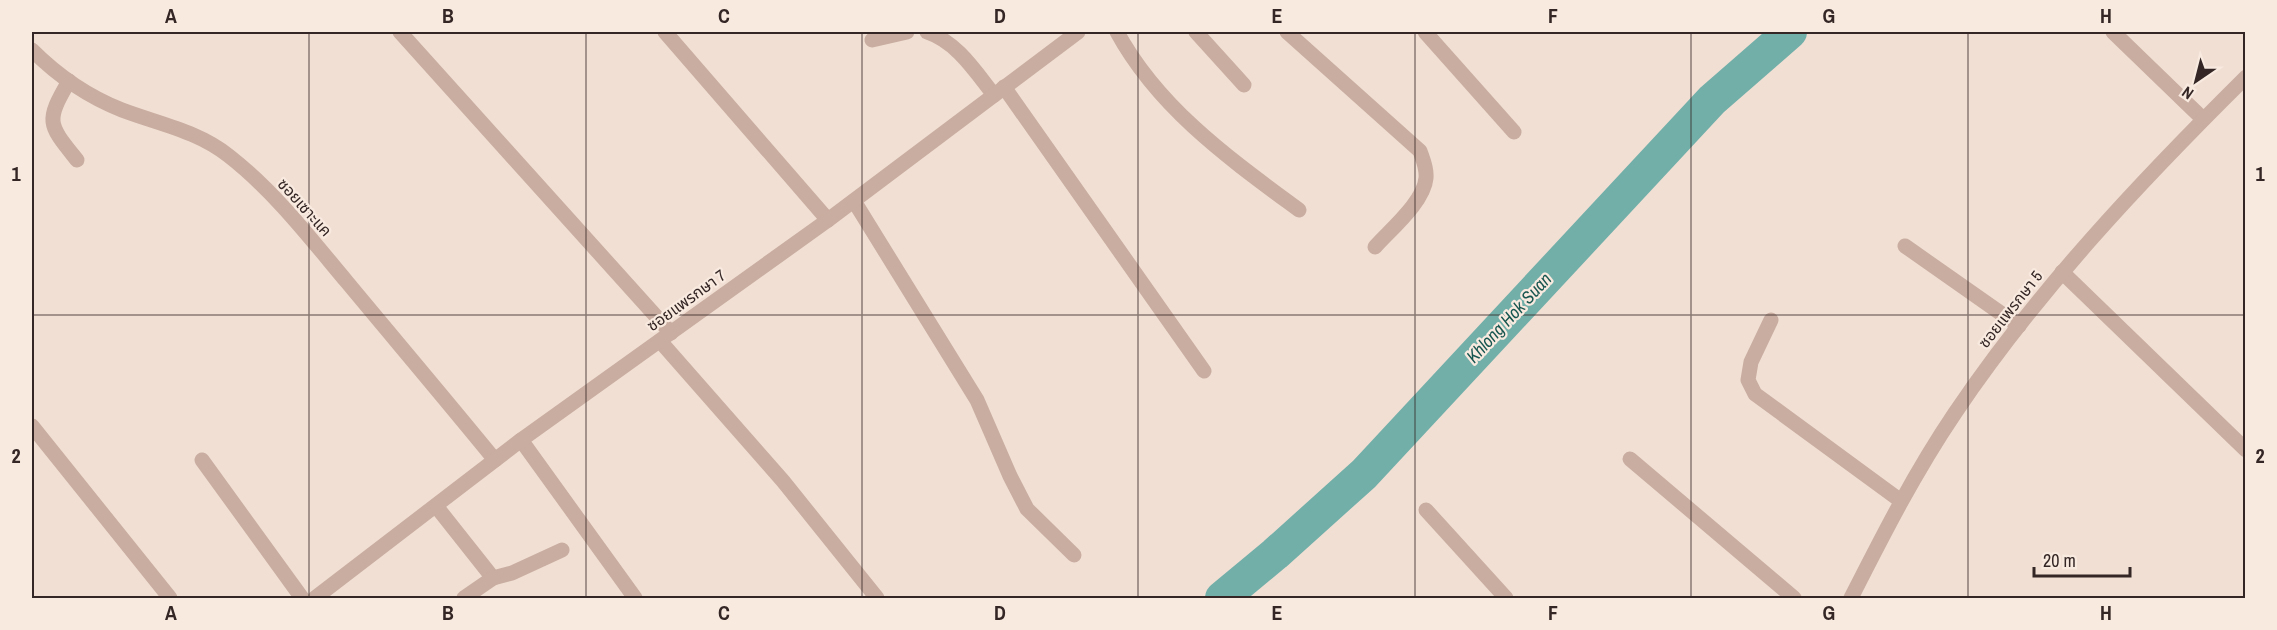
<svg xmlns="http://www.w3.org/2000/svg" width="2277" height="630" font-family="'Archivo Narrow','Noto Sans Thai',sans-serif">
	<style>
		.lines { fill: none; stroke-linecap: round; stroke-linejoin: round }
		.canal { stroke: #72afa9; stroke-width: 34 }
		.lane { stroke: #c9ada0; stroke-width: 15 }
		.street { stroke: #c9ada0; stroke-width: 15 }
		.grid { fill: none; stroke: #332624; stroke-width: 1.5; stroke-opacity: 0.55 }
		.labels { text-anchor: middle; stroke-width: 4.5; stroke-linejoin: round; paint-order: stroke }
		.street-label { font-size: 16px; fill: #332624; stroke: #f9eae0 }
		.water-label { font-size: 18px; font-style: italic; fill: #185650; stroke: #f9eae0 }
		.neatline { fill: none; stroke: #332624; stroke-width: 2 }
		.grid-label { font-size: 20px; text-anchor: middle; font-weight: bold; fill: #332624 }
	</style>
	<rect width="100%" height="100%" fill="#f1dfd4"/>
	<g class="lines">
		<path class="canal" d="M1222,598L1275,554L1364,474L1712,100L1790,32"/>
		<g class="lane">
			<path d="M927,32C957,42 975,71 994,95"/>
			<path d="M1425,32L1514,132"/>
			<path d="M872,40L907,32"/>
			<path d="M69,81C45,122 48,124 77,160"/>
			<path d="M1004,87L1204,371"/>
			<path d="M2062,272L2246,450"/>
			<path d="M32,426L170,598"/>
			<path d="M202,460L302,598"/>
		</g>
		<g class="street">
			<path d="M400,32L671,333"/>
			<path d="M665,32L828,220"/>
			<path d="M1117,32C1159,109 1230,159 1299,210"/>
			<path d="M1196,32L1244,85"/>
			<path d="M1287,32L1420,151C1423,160 1427,168 1426,178C1424,202 1390,230 1375,247"/>
			<path d="M2113,32L2203,119"/>
			<path d="M32,50C57,75 89,97 122,110C159,124 198,131 229,156C275,192 310,238 347,282C396,341 446,400 495,460"/>
			<path d="M854,201L977,400L1010,476L1027,509L1074,555"/>
			<path d="M1905,246L2019,326"/>
			<path d="M1771,320L1751,362L1748,380L1755,394L1901,501"/>
			<path d="M660,341L783,481L877,598"/>
			<path d="M521,440L635,598"/>
			<path d="M1630,459L1794,598"/>
			<path d="M436,506L493,578L512,573L562,550"/>
			<path d="M1426,510L1506,598"/>
			<path d="M315,598L521,440L828,220L1078,32"/>
			<path d="M464,598L493,578"/>
			<path d="M1851,598C1883,535 1915,472 1955,413C2038,290 2141,181 2246,77"/>
		</g>
	</g>
	<path class="grid" d="M309,32V598M586,32V598M862,32V598M1138,32V598M1415,32V598M1691,32V598M1968,32V598M32,315H2246"/>
	<g class="labels">
		<g class="street-label">
			<text transform="translate(305 207) rotate(48)" y="6">ซอยเซาะแค</text>
			<text transform="translate(686 300) rotate(-36)" y="6">ซอยแพรกษา 7</text>
			<text transform="translate(2010 309) rotate(-52)" y="6">ซอยแพรกษา 5</text>
		</g>
		<g class="water-label">
			<text transform="translate(1509 318) rotate(-47)" y="6">Khlong Hok Suan</text>
		</g>
	</g>
	<rect width="2277" height="630" fill="none" stroke="#f9eae0" stroke-width="66"/>
	<g transform="translate(2196 81) rotate(215)" stroke="#f9eae0" stroke-width="4.5" paint-order="stroke">
	<path d="M0-4.5L10 22L0 15L-10 22Z" fill="#332624"/>
	<text y="-9" font-size="16" font-weight="bold" text-anchor="middle" fill="#332624">N</text>
	</g>
	<path d="M2034 567v9h96v-9" fill="none" stroke="#332624" stroke-width="3"/>
	<text x="2043" y="567" font-size="18" fill="#332624" stroke="#f9eae0" stroke-width="4.5" paint-order="stroke">20 m</text>
	<rect x="33" y="33" width="2211" height="564" class="neatline"/>
	<g class="grid-label">
		<text x="171" y="23">A</text>
		<text x="448" y="23">B</text>
		<text x="724" y="23">C</text>
		<text x="1000" y="23">D</text>
		<text x="1277" y="23">E</text>
		<text x="1553" y="23">F</text>
		<text x="1829" y="23">G</text>
		<text x="2106" y="23">H</text>
		<text x="16" y="181">1</text>
		<text x="2260" y="181">1</text>
		<text x="16" y="463">2</text>
		<text x="2260" y="463">2</text>
		<text x="171" y="620">A</text>
		<text x="448" y="620">B</text>
		<text x="724" y="620">C</text>
		<text x="1000" y="620">D</text>
		<text x="1277" y="620">E</text>
		<text x="1553" y="620">F</text>
		<text x="1829" y="620">G</text>
		<text x="2106" y="620">H</text>
	</g>
</svg>
